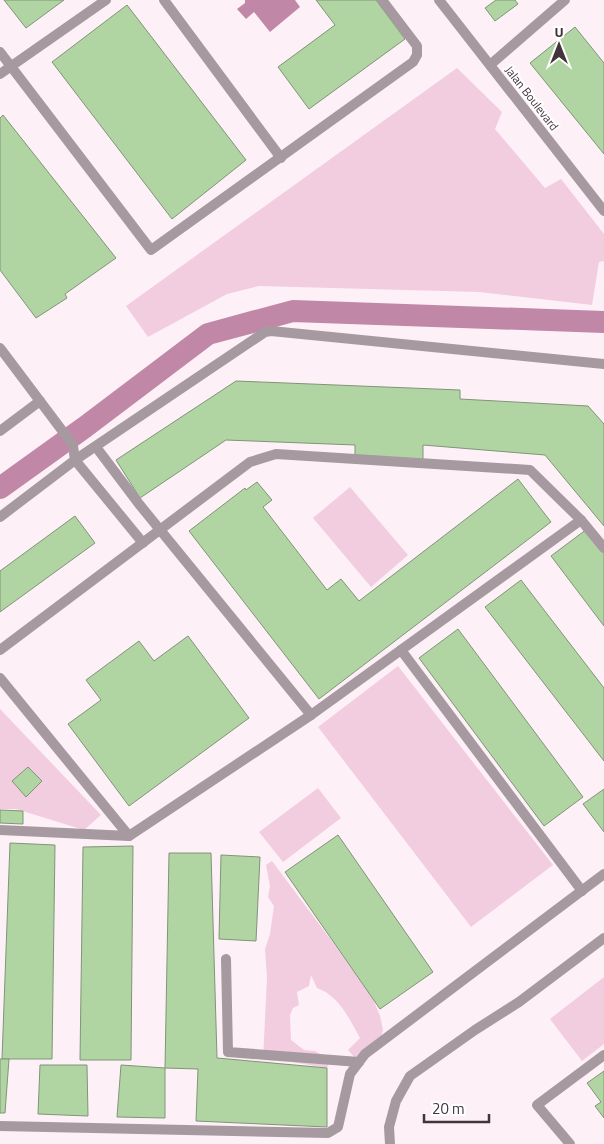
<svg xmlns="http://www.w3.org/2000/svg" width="604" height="1144" viewBox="0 0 604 1144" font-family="'Titillium Web',sans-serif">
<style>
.green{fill:#f2cde0}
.water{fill:#c087a6}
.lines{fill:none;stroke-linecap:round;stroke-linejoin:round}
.canal{stroke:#c087a6;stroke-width:22}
.building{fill:#b0d5a2;stroke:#809479}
.lane{stroke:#a799a0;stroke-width:10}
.street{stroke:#a799a0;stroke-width:10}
.labels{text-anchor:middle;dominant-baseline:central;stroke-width:4;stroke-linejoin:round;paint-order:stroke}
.street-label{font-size:12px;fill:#42343b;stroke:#fff}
</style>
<rect width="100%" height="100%" fill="#fef0f7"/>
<!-- green -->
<g class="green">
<polygon points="457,68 502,112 495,129 545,188 561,179 604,234 604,261 599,262 592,305 479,292 259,286 227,294 148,337 126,306"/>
<polygon points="350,487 408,555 371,587 313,518"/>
<polygon points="398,666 553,865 471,927 318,727"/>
<polygon points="0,709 101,815 84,830 16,809 0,809"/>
<polygon points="318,788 341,818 283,862 259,832"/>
<path d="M272,861l62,83 39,55 7,17 3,14 -3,11 -25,17 -7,-8 12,-12c-11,-20 -21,-42 -43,-50l-6,-13 -2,11 -12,6 2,13 -6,3 -3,7 1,25 13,10 11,1 16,9 -4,8 -35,-6 -29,-2 4,-82 -2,-29 5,-15 4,-28 -6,-9 2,-11 -4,-21z"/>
<polygon points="604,977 604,1044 582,1061 550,1019"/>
</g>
<!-- water -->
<polygon class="water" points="245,0 295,0 300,7 270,32 254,12 246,19 237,9 245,3"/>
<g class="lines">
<!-- canal -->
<polyline class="canal" points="0,488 85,427 208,334 293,311 604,322"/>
</g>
<!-- building -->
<g class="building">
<polygon points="4,0 64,0 26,28"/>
<polygon points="316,0 376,0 405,39 309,109 278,67 335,25"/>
<polygon points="496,0 515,0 518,4 495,21 485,8"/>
<polygon points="127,5 246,160 172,219 52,62"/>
<polygon points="575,27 604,63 604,154 530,63"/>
<polygon points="3,115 116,258 65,294 67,298 36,318 0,270 0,118"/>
<polygon points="236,381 460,390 460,399 588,406 604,424 604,526 545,455 423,445 423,461 355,459 355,445 226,440 140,498 116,460"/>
<polygon points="518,479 551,522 319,699 189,531 245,488 246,490 257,482 272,500 263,507 327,590 341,579 359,601"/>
<polygon points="75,516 95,543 0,612 0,571"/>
<polygon points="587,529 604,552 604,626 551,556"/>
<polygon points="521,580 604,688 604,761 485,607"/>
<polygon points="458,629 583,797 544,826 419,658"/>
<polygon points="188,636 249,718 129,806 68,724 101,700 86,680 139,641 154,661"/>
<polygon points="28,767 42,781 26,797 12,781"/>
<polygon points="604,789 604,832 583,804"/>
<polygon points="0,810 23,811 23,824 0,823"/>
<polygon points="338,835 433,972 380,1009 285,872"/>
<polygon points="10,843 55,845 52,1059 2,1059"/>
<polygon points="133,846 131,1060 80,1060 83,847"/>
<polygon points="169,853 211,853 217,1058 327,1068 327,1127 196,1121 198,1069 165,1068"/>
<polygon points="221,855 260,857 256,941 219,939"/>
<polygon points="0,1059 9,1059 5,1113 0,1113"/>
<polygon points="40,1065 87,1065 88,1116 38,1114"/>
<polygon points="121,1065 165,1068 165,1118 117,1117"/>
<polygon points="604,1071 604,1118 595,1106 601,1102 587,1083"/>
</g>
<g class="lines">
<!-- lane -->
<g class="lane">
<polyline points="164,0 281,158"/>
<polyline points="0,52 151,250 413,62 417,55 417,46 382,0"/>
<polyline points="0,74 106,0"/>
<polyline points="0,431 40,401"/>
<polyline points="161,529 250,462 276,454 530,470 581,520"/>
<polyline points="226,959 228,1052 359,1062"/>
</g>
<!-- street -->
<g class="street">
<polyline points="439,0 604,211"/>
<polyline points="490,65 565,0"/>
<polyline points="0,348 70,441 73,446 75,460 143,543"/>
<polyline points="96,447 139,504 311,715"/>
<polyline points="0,517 75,460 265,332 271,331 604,364"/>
<polyline points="0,650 161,529"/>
<polyline points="401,650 582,891"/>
<polyline points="0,678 129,836"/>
<polyline points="0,830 129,836 311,715 581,520 604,548"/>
<polyline points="0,1126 328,1133 338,1127 350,1074 365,1054 604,874"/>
<polyline points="390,1144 389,1127 396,1101 410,1076 475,1030 519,1002 604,938"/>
<polyline points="570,1144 537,1105 604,1055"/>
</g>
</g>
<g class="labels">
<!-- street labels -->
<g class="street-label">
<text transform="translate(532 98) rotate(52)">Jalan Boulevard</text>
</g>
</g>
<!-- north arrow -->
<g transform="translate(559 45)" stroke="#ffffff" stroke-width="4" paint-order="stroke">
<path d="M0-4L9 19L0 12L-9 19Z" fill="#42343b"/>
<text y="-8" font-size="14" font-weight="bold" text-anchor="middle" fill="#42343b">U</text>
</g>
<!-- scale -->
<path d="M424 1114v8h65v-8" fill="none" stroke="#42343b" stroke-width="2.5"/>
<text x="432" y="1114" font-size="15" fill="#42343b" stroke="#ffffff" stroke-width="4" paint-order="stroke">20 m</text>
</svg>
